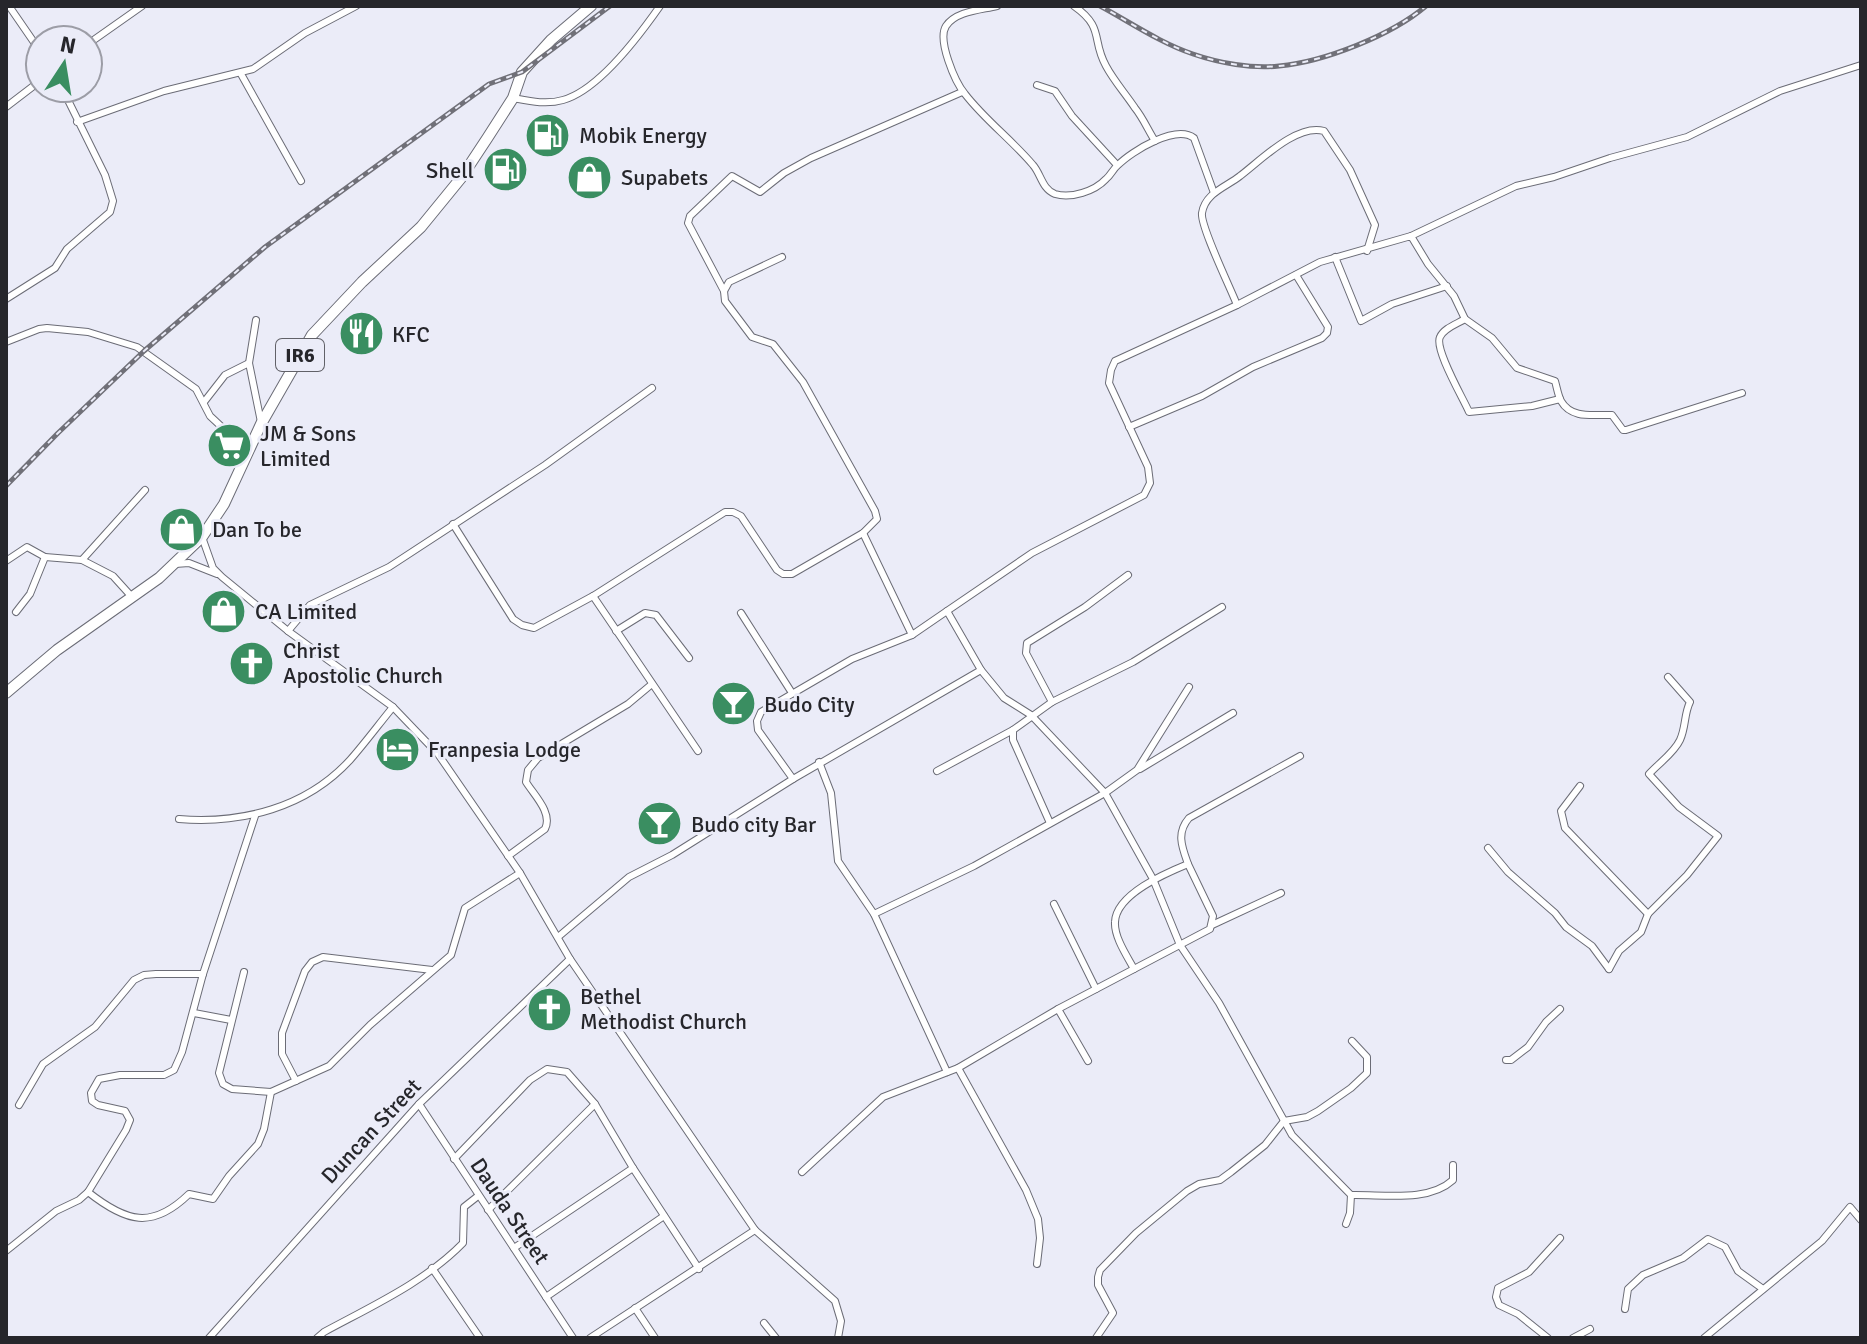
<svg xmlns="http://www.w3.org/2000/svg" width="1867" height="1344" viewBox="0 0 1867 1344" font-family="Signika,sans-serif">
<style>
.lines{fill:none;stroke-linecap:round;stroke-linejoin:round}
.street-casing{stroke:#6b6c76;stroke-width:8}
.primary-casing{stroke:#6b6c76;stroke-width:12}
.street{stroke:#fff;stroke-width:6}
.primary{stroke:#fff;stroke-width:10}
.rail-casing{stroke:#707078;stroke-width:5}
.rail{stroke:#ebecf8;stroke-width:2;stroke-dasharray:6;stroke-linecap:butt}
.labels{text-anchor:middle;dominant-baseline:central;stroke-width:6;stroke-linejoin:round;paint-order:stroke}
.shield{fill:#ebecf8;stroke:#616168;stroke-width:2}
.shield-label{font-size:20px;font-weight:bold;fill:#26262b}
.poi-label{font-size:22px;fill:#26262b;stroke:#ebecf8;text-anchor:start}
.street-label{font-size:22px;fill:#26262b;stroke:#ebecf8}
</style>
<rect width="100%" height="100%" fill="#ebecf8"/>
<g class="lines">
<defs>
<g id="street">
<polyline points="9,6 40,51"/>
<path d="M997,6c-16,4 -41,5 -51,20 -9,14 9,56 19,68 20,26 47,46 68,71 8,9 9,24 22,29 16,5 40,-3 51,-15 5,-4 7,-10 12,-14 14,-14 58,-41 76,-27l20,55"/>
<path d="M1074,6c31,22 17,33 32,60 8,15 19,27 29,42 8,10 13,22 20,33"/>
<polyline points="88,44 142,6"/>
<polyline points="241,74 301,181"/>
<polyline points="1037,85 1055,91 1072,116 1117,165"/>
<path d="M513,98c16,3 33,7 50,2 36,-10 76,-64 97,-94"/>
<polyline points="6,107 40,81"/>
<polyline points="77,122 164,91 253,69 305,33 356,6"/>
<polyline points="1411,236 1516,186 1554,177 1610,158 1687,137 1780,91 1861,65"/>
<polyline points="1335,257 1361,321 1392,304 1447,286"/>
<polyline points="724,291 688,223 690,216 732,176 760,192 784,173 811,158 962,92"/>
<polyline points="6,299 55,268 67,249 110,212 113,201 105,175 62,88"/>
<path d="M1237,305c-6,-16 -37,-79 -35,-92 3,-20 24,-26 38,-37 20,-15 57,-53 84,-45l26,39 25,55 -8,26"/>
<path d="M1465,319c-8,5 -21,9 -25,18 -6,12 23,61 29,75l63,-6 28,-7"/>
<polyline points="6,342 39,329 47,328 88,332 137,347 196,389 210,416 225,430 251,448"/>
<polyline points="249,363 261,422"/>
<polyline points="204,402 225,375 249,363 256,320"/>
<polyline points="1129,427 1202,396 1253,367 1322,338 1327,333 1328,327 1296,275"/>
<polyline points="453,524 513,619 522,625 534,628 593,596 725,512 733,512 741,516 777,570 783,574 792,574 863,533 877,519 875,511 803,382 773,344 752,337 725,301 724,291 729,282 782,257"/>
<polyline points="202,537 213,568 222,577 288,631 393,707 438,754 520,873 570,959 755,1230 835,1301 841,1321 838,1338"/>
<polyline points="6,561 27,547 45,557"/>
<polyline points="175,564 189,563 217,574"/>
<polyline points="593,596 698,751"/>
<polyline points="132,597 113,576 82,560 145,490"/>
<path d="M947,611l85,-58 112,-58 6,-12 -2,-16 -39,-84 2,-13 4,-9 122,-56 83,-43 91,-26 17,28 26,32 11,23 27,19 25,30 38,13c2,7 3,14 6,20 11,19 34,13 51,14l11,15h3l116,-37"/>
<polyline points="16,612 30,594 45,557 82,560"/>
<polyline points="741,613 792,693"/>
<polyline points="288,631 310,605 389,567 545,465 652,388"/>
<polyline points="616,631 645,613 656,615 689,658"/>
<polyline points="981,670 1004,698 1031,715 1105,793 1153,879 1180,945 1219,1003 1292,1135 1351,1195 1350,1213 1346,1224"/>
<polyline points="1052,702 1026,653 1027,643 1085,607 1128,575"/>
<polyline points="819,762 831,793 838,861 874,914 947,1072"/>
<polyline points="1140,769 1233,713"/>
<polyline points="937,771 1013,730"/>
<polyline points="793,779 981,670 947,611 912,635 863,533"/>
<polyline points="1580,786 1561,811 1565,828 1648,914"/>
<path d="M179,819c63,5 127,-11 171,-59 15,-17 29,-36 43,-53"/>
<polyline points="1050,823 1013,740 1013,730 1052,702 1133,662 1222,607"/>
<polyline points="1488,848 1508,872 1555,913 1566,927 1592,946 1609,969"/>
<path d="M508,856l37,-27c8,-16 -11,-34 -19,-47l2,-12 10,-12 90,-54 24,-20"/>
<polyline points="1054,904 1096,989"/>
<polyline points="874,914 974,866 1105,793 1137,770 1189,687"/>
<polyline points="1212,925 1281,893"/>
<polyline points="558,937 629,877 672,855 793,779 758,730 757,721 761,712 852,659 912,635"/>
<path d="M1134,969c-7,-13 -20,-32 -19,-47 1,-28 51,-49 73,-58 -6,-17 -12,-31 1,-46l111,-62"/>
<path d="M1609,969l10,-18 22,-19 7,-18 39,-39 31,-39 -39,-29 -30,-33c10,-11 25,-21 31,-34 6,-13 4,-26 10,-38l-22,-25"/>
<polyline points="244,972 219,1073 223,1084 232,1089 271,1092 329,1066 370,1025 451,955 465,908 520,873"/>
<polyline points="194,1013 231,1020"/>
<polyline points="1506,1060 1511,1060 1528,1047 1546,1022 1560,1009"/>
<polyline points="1088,1061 1058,1009 1210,929 1213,916 1188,864"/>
<polyline points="958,1068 1026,1190 1038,1219 1040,1238 1037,1264"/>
<polyline points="296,1081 282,1054 282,1033 305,971 312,962 323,957 432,970"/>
<polyline points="419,1104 573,1338"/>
<polyline points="19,1105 43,1064 95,1027 134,980 144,975 156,974 203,974"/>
<polyline points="454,1159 530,1080 547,1069 567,1072 595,1104 633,1168 699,1269"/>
<polyline points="802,1172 883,1097 958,1068 1058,1009"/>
<path d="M88,1192c38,30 64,38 101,2l24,5 16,-23 29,-32 6,-15 7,-37"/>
<path d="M1351,1195c31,-1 77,8 102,-15v-15"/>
<polyline points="488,1210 595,1104"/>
<polyline points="514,1248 633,1168"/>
<polyline points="6,1251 56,1211 79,1200 88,1192 126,1130 130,1120 125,1111 98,1105 92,1101 91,1093 99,1079 120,1075 164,1075 174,1070 182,1052 203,974 255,816"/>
<polyline points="432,1268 480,1338"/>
<polyline points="546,1297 664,1216"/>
<polyline points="635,1308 655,1338"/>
<polyline points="1625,1309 1628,1289 1643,1275 1683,1258 1708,1239 1725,1247 1738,1271 1763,1289"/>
<polyline points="764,1323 776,1338"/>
<polyline points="209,1338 419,1104 570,959"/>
<path d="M317,1338l7,-6c48,-26 101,-50 139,-89l1,-36 14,-11"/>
<polyline points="590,1338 755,1230"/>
<polyline points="1096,1338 1113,1313 1098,1285 1098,1277 1100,1270 1136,1233 1187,1191 1199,1184 1220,1180 1231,1172 1265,1145 1284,1121 1307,1117 1318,1111 1351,1088 1367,1073 1367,1057 1352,1041"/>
<polyline points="1548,1338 1518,1314 1499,1305 1496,1297 1498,1288 1529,1272 1560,1238"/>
<polyline points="1573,1338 1590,1329"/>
<polyline points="1704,1338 1822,1241 1850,1207 1861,1220"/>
</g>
<polyline id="primary" points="6,693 57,650 159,578 202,537 224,504 261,424 312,335 362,282 421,227 461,178 488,137 513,98 522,72 551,40 591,6"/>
</defs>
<!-- street casing -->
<use href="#street" class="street-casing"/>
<!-- primary casing -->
<use href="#primary" class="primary-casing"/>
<!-- street -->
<use href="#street" class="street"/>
<!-- primary -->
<use href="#primary" class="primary"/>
<defs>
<g id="rail">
<path d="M1100,6c30,16 60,37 93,48 26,9 59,15 86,12 45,-4 113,-31 147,-60"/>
<polyline points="6,486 58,433 144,351 265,247 489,84 522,72 610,6"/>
</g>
</defs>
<!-- rail casing -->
<use href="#rail" class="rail-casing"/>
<!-- rail -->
<use href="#rail" class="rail"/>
</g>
<!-- icons -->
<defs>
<symbol id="fuel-disc" viewBox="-11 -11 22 22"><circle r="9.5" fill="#3a8e61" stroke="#ebecf8"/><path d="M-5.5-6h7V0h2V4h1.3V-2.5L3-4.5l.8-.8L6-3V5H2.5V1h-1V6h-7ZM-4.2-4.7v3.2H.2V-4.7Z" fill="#fff"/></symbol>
<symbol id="shop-disc" viewBox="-11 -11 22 22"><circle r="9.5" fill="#3a8e61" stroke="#ebecf8"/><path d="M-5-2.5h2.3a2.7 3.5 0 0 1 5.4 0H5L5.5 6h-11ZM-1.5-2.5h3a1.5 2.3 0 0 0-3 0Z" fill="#fff"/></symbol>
<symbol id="restaurant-disc" viewBox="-11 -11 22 22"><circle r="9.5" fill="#3a8e61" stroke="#ebecf8"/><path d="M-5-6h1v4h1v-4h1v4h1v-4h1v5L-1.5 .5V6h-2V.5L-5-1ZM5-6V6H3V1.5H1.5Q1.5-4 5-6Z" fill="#fff"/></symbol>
<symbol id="supermarket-disc" viewBox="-11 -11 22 22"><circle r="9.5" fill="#3a8e61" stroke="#ebecf8"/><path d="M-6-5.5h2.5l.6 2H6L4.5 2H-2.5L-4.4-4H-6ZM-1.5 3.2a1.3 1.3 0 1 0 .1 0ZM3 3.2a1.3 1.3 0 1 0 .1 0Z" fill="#fff"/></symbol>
<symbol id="church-disc" viewBox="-11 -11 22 22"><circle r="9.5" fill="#3a8e61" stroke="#ebecf8"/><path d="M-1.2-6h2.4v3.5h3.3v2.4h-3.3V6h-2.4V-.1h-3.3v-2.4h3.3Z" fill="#fff"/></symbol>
<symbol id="bar-disc" viewBox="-11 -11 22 22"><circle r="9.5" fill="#3a8e61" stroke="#ebecf8"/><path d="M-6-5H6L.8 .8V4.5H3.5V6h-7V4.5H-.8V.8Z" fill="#fff"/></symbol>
<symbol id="hotel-disc" viewBox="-11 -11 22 22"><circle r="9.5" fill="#3a8e61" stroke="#ebecf8"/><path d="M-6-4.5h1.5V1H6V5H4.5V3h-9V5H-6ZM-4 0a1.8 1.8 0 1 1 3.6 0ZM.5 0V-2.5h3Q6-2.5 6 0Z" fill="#fff"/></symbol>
</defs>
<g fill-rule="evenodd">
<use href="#fuel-disc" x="522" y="110" width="51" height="51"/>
<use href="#fuel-disc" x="480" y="144" width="51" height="51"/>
<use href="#shop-disc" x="564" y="152" width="51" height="51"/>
<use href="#restaurant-disc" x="336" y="308" width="51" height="51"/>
<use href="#supermarket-disc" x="204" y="420" width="51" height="51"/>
<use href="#shop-disc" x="156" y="504" width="51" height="51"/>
<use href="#shop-disc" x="198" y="586" width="51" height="51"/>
<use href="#church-disc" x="226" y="638" width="51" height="51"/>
<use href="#bar-disc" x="708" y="678" width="51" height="51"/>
<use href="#hotel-disc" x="372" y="724" width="51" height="51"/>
<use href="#bar-disc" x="634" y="798" width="51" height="51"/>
<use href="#church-disc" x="524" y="984" width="51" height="51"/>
</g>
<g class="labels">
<!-- shield labels -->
<rect class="shield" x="276" y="339" width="48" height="32" rx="6"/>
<g class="shield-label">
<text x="300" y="355">IR6</text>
</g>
<!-- poi labels -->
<g class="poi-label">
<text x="579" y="135">Mobik Energy</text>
<text x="474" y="170" text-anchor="end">Shell</text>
<text x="621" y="177">Supabets</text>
<text x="392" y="334">KFC</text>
<text x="260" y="433">JM &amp; Sons<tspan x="260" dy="25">Limited</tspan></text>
<text x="212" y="529">Dan To be</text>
<text x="255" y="611">CA Limited</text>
<text x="283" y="650">Christ<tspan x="283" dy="25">Apostolic Church</tspan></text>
<text x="764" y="704">Budo City</text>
<text x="428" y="749">Franpesia Lodge</text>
<text x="691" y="824">Budo city Bar</text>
<text x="580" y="996">Bethel<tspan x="580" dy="25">Methodist Church</tspan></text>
</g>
<!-- street labels -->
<g class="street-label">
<text transform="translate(371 1131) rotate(-47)">Duncan Street</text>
<text transform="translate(510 1211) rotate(56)">Dauda Street</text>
</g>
</g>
<!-- border -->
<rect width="1867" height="1344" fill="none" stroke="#26262b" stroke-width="16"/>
<!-- north arrow -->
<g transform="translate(64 64) rotate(12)"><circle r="38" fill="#ebecf8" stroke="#9c9da6" stroke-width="2"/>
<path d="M0-6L14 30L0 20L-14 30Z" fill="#3a8e61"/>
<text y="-12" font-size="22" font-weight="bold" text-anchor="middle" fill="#26262b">N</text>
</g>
</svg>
